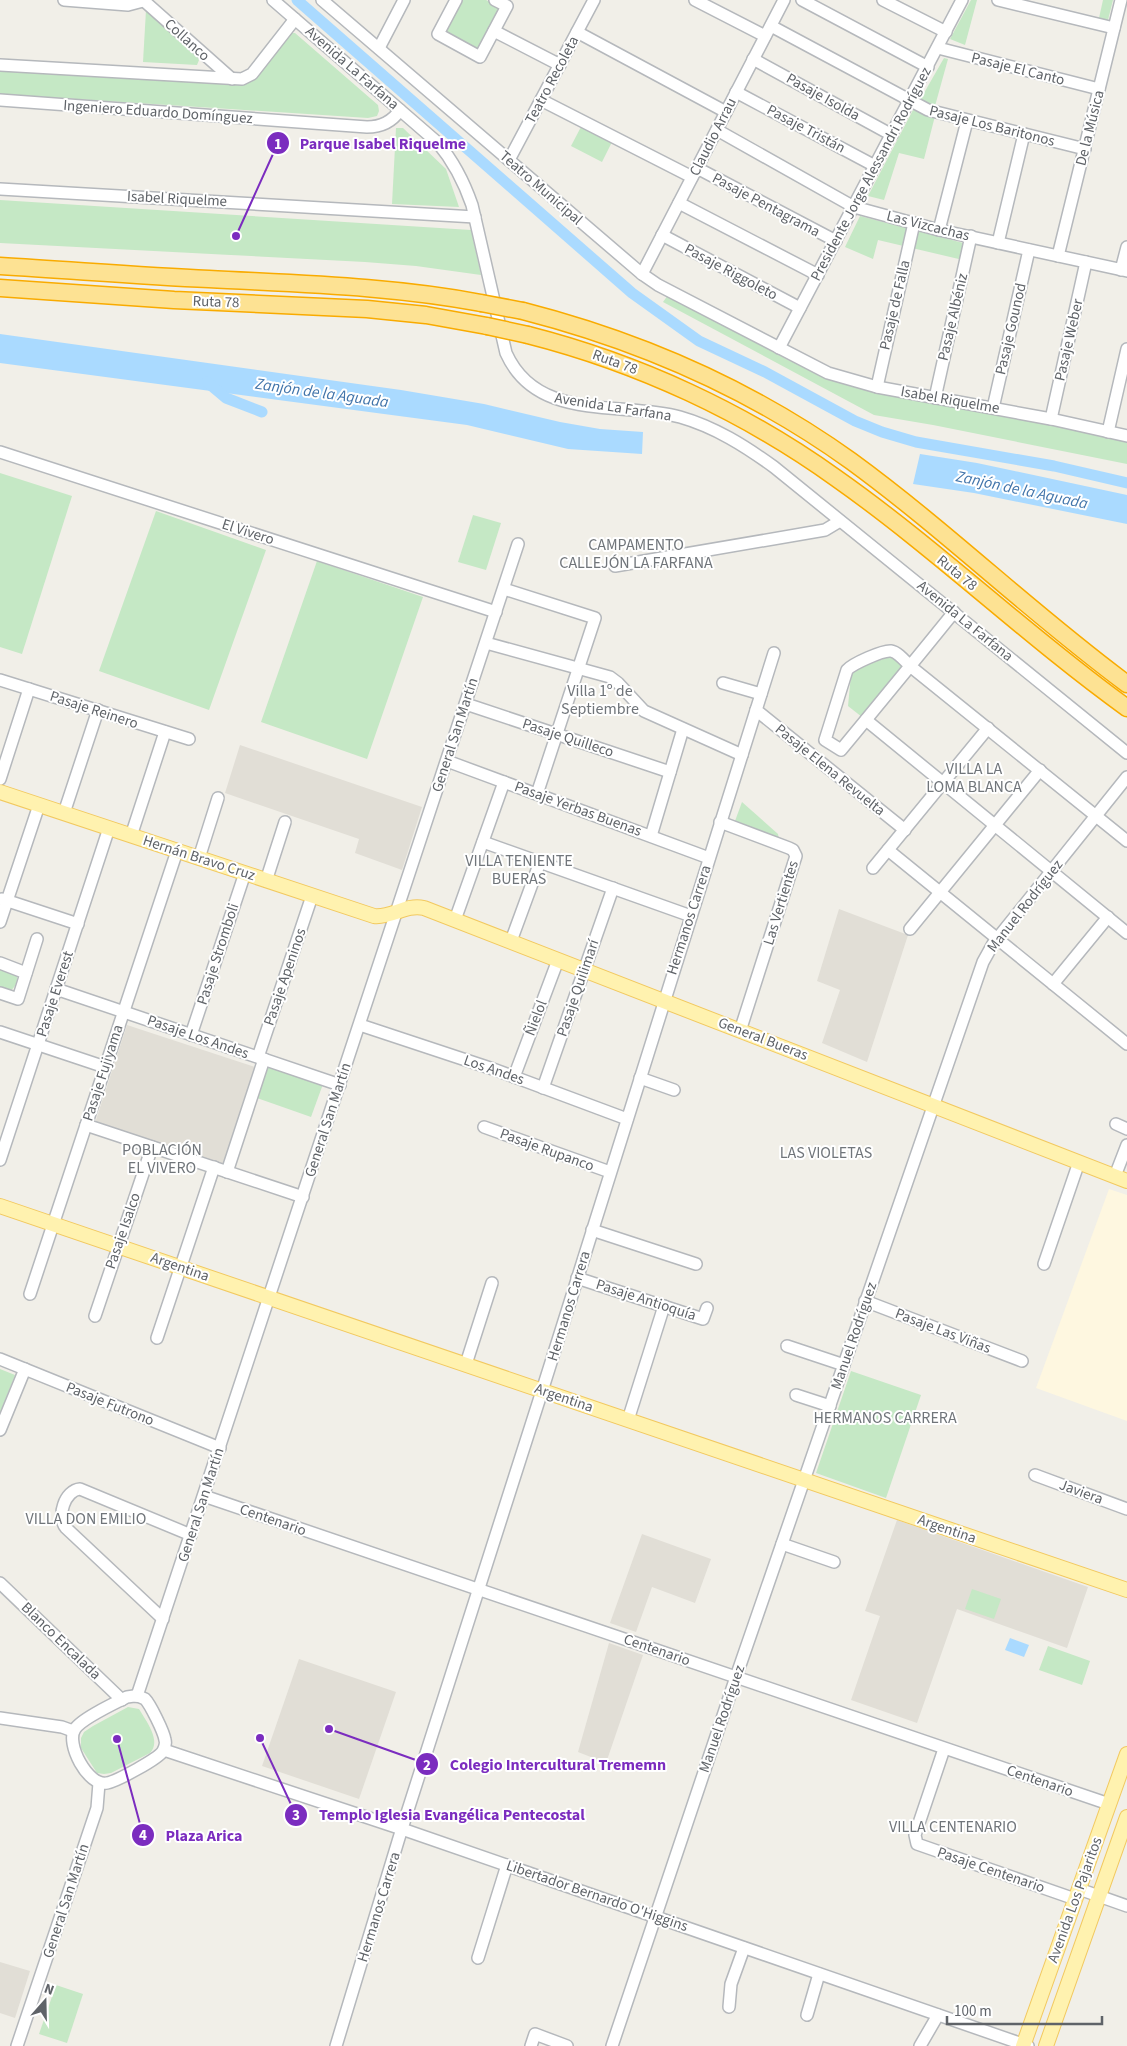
<svg xmlns="http://www.w3.org/2000/svg" width="1127" height="2046" viewBox="0 0 1127 2046" font-family="'Source Sans 3',sans-serif">
<style>
.commercial{fill:#fef7e0}
.education{fill:#e1ded6}
.green{fill:#c5e8c5}
.water{fill:#aadaff}
.lines{fill:none;stroke-linecap:round;stroke-linejoin:round}
.canal{stroke:#aadaff;stroke-width:11}
.minor-casing{stroke:#b5b8bc;stroke-width:14}
.major-casing{stroke:#f2c960;stroke-width:16}
.highway-casing{stroke:#f9ab00;stroke-width:19}
.minor{stroke:#fff;stroke-width:11}
.major{stroke:#fff2af;stroke-width:14}
.highway{stroke:#fde293;stroke-width:16}
.highway-bridge-casing{stroke:#f9ab00;stroke-width:19;stroke-linecap:butt}
.highway-bridge{stroke:#fde293;stroke-width:16}
.labels{text-anchor:middle;dominant-baseline:central;stroke-width:4;stroke-linejoin:round;paint-order:stroke}
.street-label{font-size:15px;fill:#5f6368;stroke:#fff}
.water-label{font-size:16px;font-style:italic;fill:#4174aa;stroke:#fff}
.neighbourhood-label{font-size:16px;fill:#70757a;stroke:#fff}
.leader{fill:none;stroke:#7b2cbf;stroke-width:2}
.callout-dot{fill:#7b2cbf;stroke:#fff;stroke-width:2}
.mark-label{font-size:15px;text-anchor:middle;font-weight:bold;fill:#fff}
.callout-label{font-size:16px;text-anchor:middle;font-weight:bold;fill:#7b2cbf;stroke:#fff;stroke-width:4;stroke-linejoin:round;paint-order:stroke}
</style>
<rect width="100%" height="100%" fill="#f1efe8"/>
<!-- commercial -->
<polygon class="commercial" points="1109,1189 1127,1195 1127,1421 1036,1388"/>
<!-- education -->
<g class="education">
<polygon points="240,745 422,807 402,870 355,853 359,839 225,793"/>
<polygon points="839,909 908,935 867,1062 822,1043 840,990 817,981"/>
<polygon points="127,1025 255,1067 256,1076 228,1164 216,1166 94,1126"/>
<polygon points="897,1520 1088,1587 1067,1648 957,1609 917,1723 851,1700 880,1616 865,1611"/>
<polygon points="642,1534 711,1559 695,1603 652,1587 636,1632 610,1623"/>
<polygon points="609,1643 643,1655 606,1763 578,1752"/>
<polygon points="299,1659 396,1692 359,1799 262,1766"/>
<polygon points="0,1962 30,1971 15,2018 0,2013"/>
</g>
<!-- green -->
<g class="green">
<polygon points="459,0 486,0 500,7 477,50 442,32"/>
<polygon points="971,0 977,0 965,45 950,39"/>
<polygon points="1103,0 1113,0 1108,20 1099,18"/>
<polygon points="146,10 197,55 199,60 197,65 143,62"/>
<polygon points="288,33 295,33 378,105 379,111 377,116 368,118 0,94 0,68 237,84"/>
<polygon points="944,58 948,59 935,106 920,100"/>
<polygon points="913,110 935,116 924,159 899,153 884,200 868,196"/>
<polygon points="582,125 613,140 602,162 571,146"/>
<polygon points="396,128 403,128 446,169 459,207 392,204"/>
<polygon points="0,200 471,230 481,275 416,266 365,262 0,243"/>
<polygon points="860,216 967,244 963,260 878,240 873,259 845,247"/>
<polygon points="668,295 788,360 818,373 1127,442 1127,464 933,425 874,415 663,302"/>
<polygon points="0,473 72,496 22,654 0,647"/>
<polygon points="156,511 266,550 209,710 99,671"/>
<polygon points="473,515 501,523 486,570 458,562"/>
<polygon points="317,561 423,597 367,759 261,722"/>
<polygon points="891,656 904,666 862,717 848,706 851,674 853,670"/>
<polygon points="742,802 778,834 779,839 735,821"/>
<path d="M0,969l17,6c1,6 -2,13 -7,16l-10,-3z"/>
<polygon points="269,1065 323,1084 311,1117 257,1098"/>
<polygon points="0,1369 15,1375 0,1413"/>
<polygon points="851,1371 921,1395 886,1498 816,1473"/>
<polygon points="972,1589 1001,1599 994,1619 965,1609"/>
<polygon points="1048,1646 1090,1661 1082,1685 1039,1670"/>
<path d="M128,1707l11,2c7,12 23,32 11,44l-39,20 -7,1 -7,-1 -16,-25v-10l3,-6 9,-6z"/>
<polygon points="56,1985 83,1994 67,2043 39,2034"/>
</g>
<!-- water -->
<g class="water">
<polygon points="0,334 401,390 484,404 560,422 600,429 643,432 642,454 568,449 467,425 0,363"/>
<polygon points="920,454 977,463 1127,495 1127,524 974,493 913,484"/>
<polygon points="1010,1638 1029,1645 1024,1657 1005,1650"/>
</g>
<g class="lines">
<!-- canal -->
<g class="canal">
<polyline points="297,0 632,293 699,341 765,372 855,421 882,432 916,442 1054,466 1127,483"/>
<polyline points="207,382 226,398 262,412"/>
</g>
<defs>
<g id="minor">
<polyline points="64,0 128,5 143,1"/>
<polyline points="143,0 232,79"/>
<path d="M273,0l165,143c16,19 26,39 34,62l34,148c31,69 113,48 174,64 35,10 65,29 94,50l353,286"/>
<polyline points="322,0 642,274 658,285 828,373 877,387 1051,419 1127,436"/>
<polyline points="456,0 438,34 480,57 507,6 495,0"/>
<polyline points="695,0 765,36"/>
<polyline points="802,0 928,67"/>
<polyline points="883,0 946,32"/>
<polyline points="998,0 1114,28"/>
<polyline points="771,26 928,110 1085,149"/>
<polyline points="494,31 560,65"/>
<polyline points="577,32 726,112"/>
<polyline points="379,48 404,0"/>
<polyline points="938,48 1099,89"/>
<polyline points="753,59 892,135"/>
<polyline points="0,65 242,79 252,74 295,19"/>
<polyline points="736,92 875,166"/>
<path d="M0,100l367,27c14,0 25,-5 33,-17"/>
<polyline points="541,100 692,177"/>
<polyline points="717,130 854,207 939,230 1127,271"/>
<polyline points="509,160 594,0"/>
<polyline points="697,168 836,241"/>
<polyline points="0,189 475,217"/>
<polyline points="679,203 818,275"/>
<polyline points="939,230 967,121"/>
<polyline points="662,235 800,308"/>
<polyline points="998,243 1024,134"/>
<polyline points="1058,256 1121,0"/>
<polyline points="1121,270 1127,247"/>
<polyline points="642,274 784,0"/>
<polyline points="779,348 962,0"/>
<polyline points="877,387 914,223"/>
<polyline points="935,398 971,236"/>
<polyline points="993,408 1029,250"/>
<polyline points="1051,419 1086,262"/>
<polyline points="1108,432 1127,349"/>
<polyline points="0,452 496,612"/>
<polyline points="615,566 825,530 840,521"/>
<polyline points="504,589 595,618 537,794"/>
<path d="M954,612c-37,46 -75,92 -113,138l-16,-10 22,-70c5,-6 36,-20 44,-19 7,1 14,10 19,15l217,175"/>
<polyline points="486,643 610,677 618,683 644,711 742,755"/>
<polyline points="0,680 189,739"/>
<polyline points="723,683 761,694"/>
<polyline points="466,704 670,772"/>
<polyline points="756,710 905,830"/>
<polyline points="866,720 1127,933"/>
<polyline points="447,761 709,858"/>
<polyline points="0,779 29,689"/>
<polyline points="64,813 98,710"/>
<polyline points="720,822 789,848 793,850 796,856 740,1031"/>
<polyline points="131,836 165,732"/>
<polyline points="651,836 683,729"/>
<polyline points="483,842 691,916"/>
<polyline points="888,850 1127,1044"/>
<polyline points="199,858 218,798"/>
<polyline points="873,868 988,728"/>
<polyline points="266,881 285,822"/>
<polyline points="2,899 78,924"/>
<polyline points="455,920 504,782"/>
<polyline points="0,922 39,805"/>
<polyline points="910,929 1040,770"/>
<polyline points="511,941 540,862"/>
<polyline points="0,963 26,973"/>
<polyline points="1053,984 1108,917"/>
<polyline points="56,989 340,1085"/>
<polyline points="0,993 18,999 37,939"/>
<polyline points="360,1025 493,1069 627,1119"/>
<polyline points="0,1032 105,1067"/>
<polyline points="191,1035 245,873"/>
<polyline points="258,1057 312,896"/>
<polyline points="514,1077 558,960"/>
<polyline points="640,1078 674,1090"/>
<polyline points="543,1088 613,888"/>
<polyline points="1116,1124 1127,1129"/>
<polyline points="86,1125 303,1197"/>
<polyline points="484,1127 610,1172"/>
<polyline points="0,1160 109,828"/>
<polyline points="227,1172 264,1059"/>
<polyline points="1115,1176 1127,1145"/>
<polyline points="592,1230 696,1264"/>
<polyline points="1044,1264 1079,1162"/>
<polyline points="577,1278 703,1319 707,1308"/>
<polyline points="30,1294 177,851"/>
<polyline points="865,1301 1022,1361"/>
<polyline points="95,1316 152,1147"/>
<polyline points="157,1338 214,1167"/>
<polyline points="787,1346 844,1365"/>
<polyline points="0,1359 220,1448"/>
<polyline points="466,1364 492,1283"/>
<polyline points="796,1395 830,1406"/>
<polyline points="628,1420 664,1306"/>
<polyline points="0,1430 25,1369"/>
<polyline points="1035,1475 1127,1509"/>
<polyline points="204,1496 1109,1804"/>
<polyline points="782,1544 834,1562"/>
<polyline points="0,1583 122,1700"/>
<path d="M163,1619l-97,-91c-10,-11 -1,-38 14,-39l111,46"/>
<path d="M134,1696c4,0 7,1 11,3 5,5 19,33 20,41 1,3 0,7 -2,11 -5,8 -46,30 -56,32 -19,4 -42,-40 -32,-54 6,-10 40,-26 52,-32z"/>
<polyline points="137,1696 518,544"/>
<polyline points="0,1718 62,1727 73,1731"/>
<polyline points="944,1749 915,1835 917,1844 1075,1899"/>
<polyline points="164,1750 402,1829 1028,2046"/>
<polyline points="1079,1889 1127,1906"/>
<polyline points="478,1958 507,1865"/>
<polyline points="729,2007 731,1984 744,1948"/>
<polyline points="807,2015 819,1974"/>
<polyline points="17,2046 97,1808 99,1783"/>
<polyline points="336,2046 399,1838 542,1391 774,653"/>
<polyline points="531,2046 535,2034 567,2046"/>
<polyline points="612,2046 736,1677 983,962 993,944 1127,777"/>
<polyline points="920,2046 938,2015"/>
</g>
<g id="major">
<path d="M0,792l374,124c18,2 31,-12 50,-8l703,273"/>
<polyline points="0,1206 1127,1590"/>
<polyline points="1023,2046 1127,1754"/>
<polyline points="1046,2046 1127,1817"/>
</g>
<g id="highway">
<path d="M0,266c70,4 139,10 209,13 91,5 182,7 272,24"/>
<polyline points="0,288 174,300 367,309 426,315 487,326"/>
<path d="M523,311c117,30 229,79 328,150 96,70 181,153 276,223"/>
<path d="M528,335c110,28 216,77 308,143 101,71 191,158 291,230"/>
</g>
</defs>
<!-- minor casing -->
<use href="#minor" class="minor-casing"/>
<!-- major casing -->
<use href="#major" class="major-casing"/>
<!-- highway casing -->
<use href="#highway" class="highway-casing"/>
<!-- minor -->
<use href="#minor" class="minor"/>
<!-- major -->
<use href="#major" class="major"/>
<!-- highway -->
<use href="#highway" class="highway"/>
<defs>
<g id="highway-bridge">
<polyline points="481,303 523,311"/>
<polyline points="487,326 528,335"/>
</g>
</defs>
<!-- highway-bridge casing -->
<use href="#highway-bridge" class="highway-bridge-casing"/>
<!-- highway-bridge -->
<use href="#highway-bridge" class="highway-bridge"/>
</g>
<g class="labels">
<!-- street labels -->
<g class="street-label">
<text transform="translate(187 40) rotate(42)">Collanco</text>
<text transform="translate(352 68) rotate(41)">Avenida La Farfana</text>
<text transform="translate(1018 69) rotate(14)">Pasaje El Canto</text>
<text transform="translate(552 80) rotate(-62)">Teatro Recoleta</text>
<text transform="translate(823 97) rotate(29)">Pasaje Isolda</text>
<text transform="translate(158 112) rotate(4)">Ingeniero Eduardo Domínguez</text>
<text transform="translate(992 126) rotate(14)">Pasaje Los Baritonos</text>
<text transform="translate(1090 128) rotate(-76)">De la Música</text>
<text transform="translate(806 129) rotate(28)">Pasaje Tristán</text>
<text transform="translate(713 137) rotate(-63)">Claudio Arrau</text>
<text transform="translate(871 174) rotate(-62)">Presidente Jorge Alessandri Rodríguez</text>
<text transform="translate(541 188) rotate(41)">Teatro Municipal</text>
<text transform="translate(177 199) rotate(3)">Isabel Riquelme</text>
<text transform="translate(766 205) rotate(28)">Pasaje Pentagrama</text>
<text transform="translate(928 226) rotate(14)">Las Vizcachas</text>
<text transform="translate(731 272) rotate(28)">Pasaje Riggoleto</text>
<text transform="translate(216 302) rotate(2)">Ruta 78</text>
<text transform="translate(895 305) rotate(-77)">Pasaje de Falla</text>
<text transform="translate(953 317) rotate(-77)">Pasaje Albéniz</text>
<text transform="translate(1011 329) rotate(-77)">Pasaje Gounod</text>
<text transform="translate(1069 340) rotate(-77)">Pasaje Weber</text>
<text transform="translate(615 362) rotate(20)">Ruta 78</text>
<text transform="translate(950 400) rotate(10)">Isabel Riquelme</text>
<text transform="translate(613 407) rotate(9)">Avenida La Farfana</text>
<text transform="translate(248 532) rotate(18)">El Vivero</text>
<text transform="translate(957 573) rotate(39)">Ruta 78</text>
<text transform="translate(965 621) rotate(39)">Avenida La Farfana</text>
<text transform="translate(94 710) rotate(18)">Pasaje Reinero</text>
<text transform="translate(455 735) rotate(-72)">General San Martín</text>
<text transform="translate(568 738) rotate(18)">Pasaje Quilleco</text>
<text transform="translate(830 770) rotate(39)">Pasaje Elena Revuelta</text>
<text transform="translate(578 809) rotate(20)">Pasaje Yerbas Buenas</text>
<text transform="translate(199 858) rotate(18)">Hernán Bravo Cruz</text>
<text transform="translate(781 903) rotate(-73)">Las Vertientes</text>
<text transform="translate(1025 906) rotate(-52)">Manuel Rodríguez</text>
<text transform="translate(689 920) rotate(-72)">Hermanos Carrera</text>
<text transform="translate(218 954) rotate(-72)">Pasaje Stromboli</text>
<text transform="translate(285 977) rotate(-71)">Pasaje Apeninos</text>
<text transform="translate(578 988) rotate(-71)">Pasaje Quilimarí</text>
<text transform="translate(55 994) rotate(-72)">Pasaje Everest</text>
<text transform="translate(536 1018) rotate(-69)">Ñielol</text>
<text transform="translate(198 1037) rotate(19)">Pasaje Los Andes</text>
<text transform="translate(763 1039) rotate(21)">General Bueras</text>
<text transform="translate(494 1070) rotate(19)">Los Andes</text>
<text transform="translate(103 1073) rotate(-72)">Pasaje Fujiyama</text>
<text transform="translate(328 1120) rotate(-72)">General San Martín</text>
<text transform="translate(547 1150) rotate(20)">Pasaje Rupanco</text>
<text transform="translate(123 1231) rotate(-71)">Pasaje Isalco</text>
<text transform="translate(180 1267) rotate(19)">Argentina</text>
<text transform="translate(646 1300) rotate(18)">Pasaje Antioquía</text>
<text transform="translate(569 1306) rotate(-73)">Hermanos Carrera</text>
<text transform="translate(943 1331) rotate(21)">Pasaje Las Viñas</text>
<text transform="translate(854 1336) rotate(-71)">Manuel Rodríguez</text>
<text transform="translate(564 1398) rotate(19)">Argentina</text>
<text transform="translate(110 1404) rotate(22)">Pasaje Futrono</text>
<text transform="translate(1081 1492) rotate(20)">Javiera</text>
<text transform="translate(201 1505) rotate(-72)">General San Martín</text>
<text transform="translate(273 1520) rotate(19)">Centenario</text>
<text transform="translate(947 1529) rotate(19)">Argentina</text>
<text transform="translate(61 1641) rotate(44)">Blanco Encalada</text>
<text transform="translate(657 1650) rotate(19)">Centenario</text>
<text transform="translate(722 1719) rotate(-71)">Manuel Rodríguez</text>
<text transform="translate(1040 1781) rotate(19)">Centenario</text>
<text transform="translate(991 1870) rotate(19)">Pasaje Centenario</text>
<text transform="translate(597 1896) rotate(19)">Libertador Bernardo O'Higgins</text>
<text transform="translate(1075 1900) rotate(-70)">Avenida Los Pajaritos</text>
<text transform="translate(66 1901) rotate(-72)">General San Martín</text>
<text transform="translate(379 1907) rotate(-73)">Hermanos Carrera</text>
</g>
<!-- water labels -->
<g class="water-label">
<text transform="translate(322 393) rotate(8)">Zanjón de la Aguada</text>
<text transform="translate(1022 490) rotate(12)">Zanjón de la Aguada</text>
</g>
<!-- neighbourhood labels -->
<g class="neighbourhood-label">
<text x="636" y="545">CAMPAMENTO<tspan x="636" dy="18">CALLEJÓN LA FARFANA</tspan></text>
<text x="600" y="691">Villa 1º de<tspan x="600" dy="18">Septiembre</tspan></text>
<text x="974" y="769">VILLA LA<tspan x="974" dy="18">LOMA BLANCA</tspan></text>
<text x="519" y="861">VILLA TENIENTE<tspan x="519" dy="18">BUERAS</tspan></text>
<text x="162" y="1150">POBLACIÓN<tspan x="162" dy="18">EL VIVERO</tspan></text>
<text x="826" y="1153">LAS VIOLETAS</text>
<text x="885" y="1418">HERMANOS CARRERA</text>
<text x="86" y="1519">VILLA DON EMILIO</text>
<text x="953" y="1827">VILLA CENTENARIO</text>
</g>
</g>
<!-- callouts -->
<path class="leader" d="M236 236L278 143M329 1729L427 1764M260 1738L296 1815M117 1739L143 1835"/>
<g class="callout-dot">
<circle cx="236" cy="236" r="5"/>
<circle cx="329" cy="1729" r="5"/>
<circle cx="260" cy="1738" r="5"/>
<circle cx="117" cy="1739" r="5"/>
<circle cx="278" cy="143" r="12"/>
<circle cx="427" cy="1764" r="12"/>
<circle cx="296" cy="1815" r="12"/>
<circle cx="143" cy="1835" r="12"/>
</g>
<g class="mark-label">
<text x="278" y="149">1</text>
<text x="427" y="1770">2</text>
<text x="296" y="1820">3</text>
<text x="143" y="1840">4</text>
</g>
<g class="callout-label">
<text x="383" y="149">Parque Isabel Riquelme</text>
<text x="558" y="1770">Colegio Intercultural Trememn</text>
<text x="452" y="1820">Templo Iglesia Evangélica Pentecostal</text>
<text x="204" y="1841">Plaza Arica</text>
</g>
<!-- north arrow -->
<g transform="translate(45 2001) rotate(20)" stroke="#ffffff" stroke-width="4" paint-order="stroke">
<path d="M0-4L9 19L0 12L-9 19Z" fill="#5f6368"/>
<text y="-8" font-size="14" font-weight="bold" text-anchor="middle" fill="#5f6368">N</text>
</g>
<!-- scale -->
<path d="M947 2016v8h155v-8" fill="none" stroke="#5f6368" stroke-width="2.5"/>
<text x="954" y="2016" font-size="15" fill="#5f6368" stroke="#ffffff" stroke-width="4" paint-order="stroke">100 m</text>
</svg>
